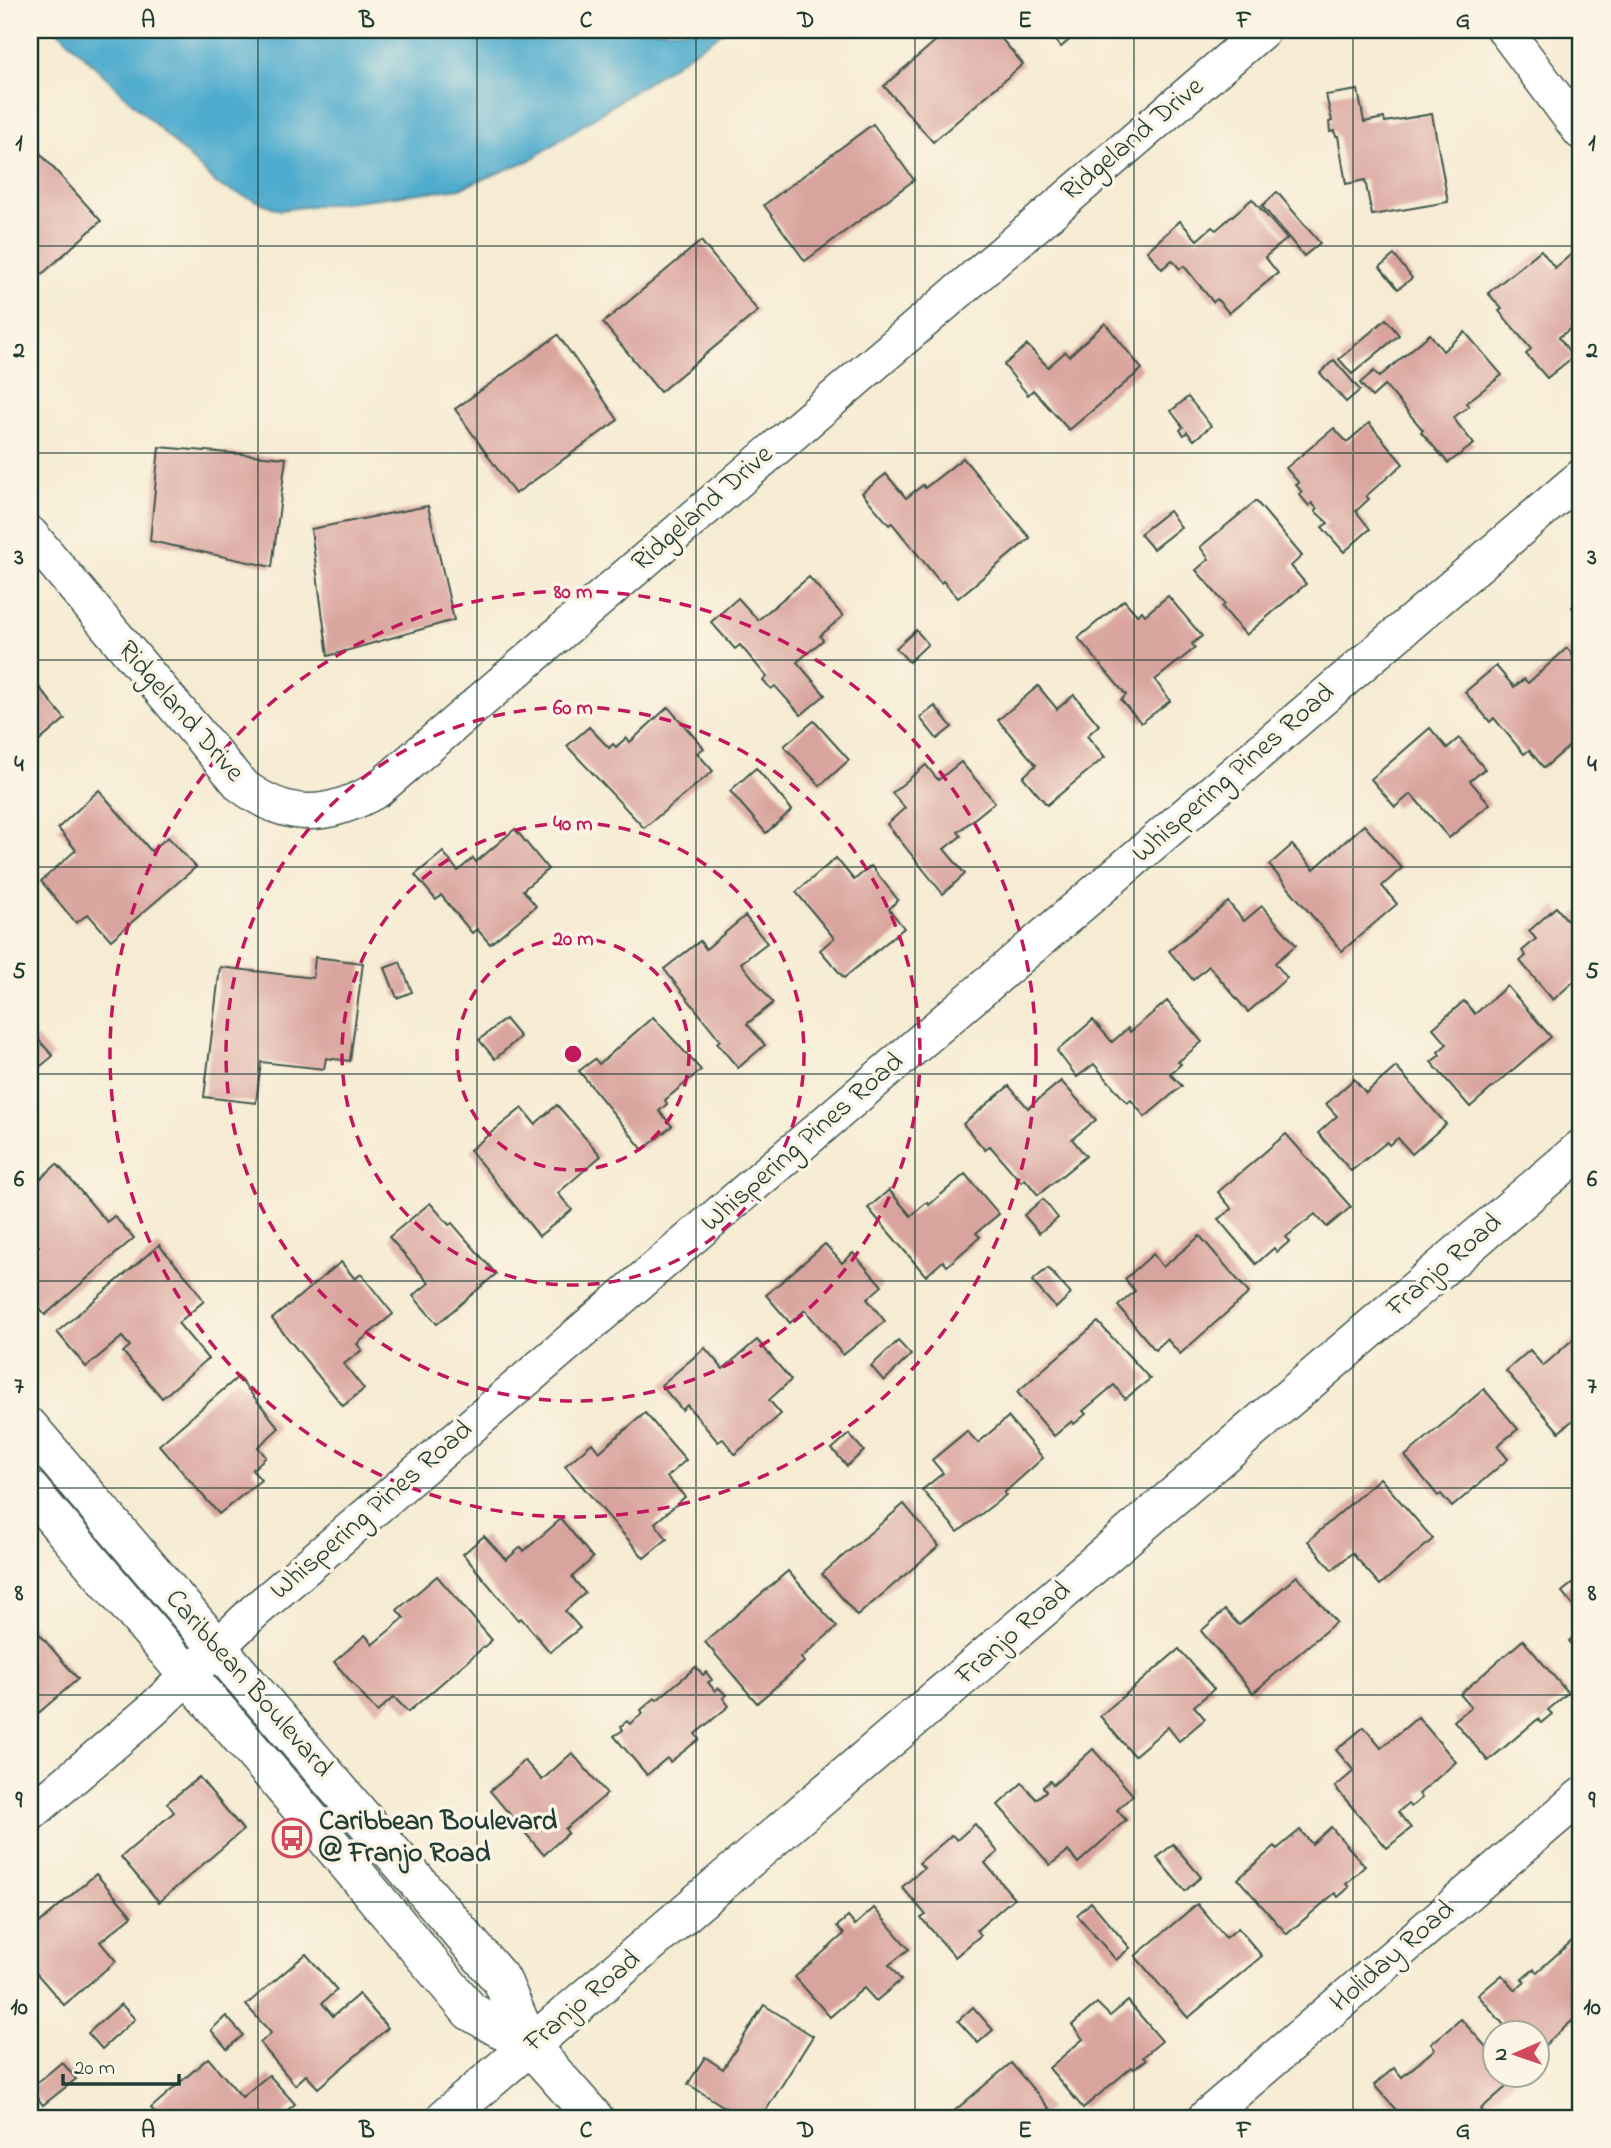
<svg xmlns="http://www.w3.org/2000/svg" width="1611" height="2148" viewBox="0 0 1611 2148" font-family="'Indie Flower',sans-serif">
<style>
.water{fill:#50acce;stroke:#387481;stroke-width:2}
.building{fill:#d9a49e}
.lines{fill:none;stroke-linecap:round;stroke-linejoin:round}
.minor-casing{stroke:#3f574c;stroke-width:38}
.tertiary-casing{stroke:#3f574c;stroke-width:41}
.minor{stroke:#fff;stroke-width:35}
.tertiary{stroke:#fff;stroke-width:38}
.grid{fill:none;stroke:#1f3d34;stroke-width:2;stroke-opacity:0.55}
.ring{fill:none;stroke:#c2185b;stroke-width:3.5;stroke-dasharray:12 9}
.labels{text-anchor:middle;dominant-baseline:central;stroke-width:7;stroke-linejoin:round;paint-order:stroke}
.street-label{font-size:28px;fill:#1f3d34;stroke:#fcf5e5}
.poi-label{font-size:28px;font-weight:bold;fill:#1f3d34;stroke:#fcf5e5;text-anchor:start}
.centre{fill:#c2185b;stroke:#fcf5e5;stroke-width:3.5}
.ring-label{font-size:21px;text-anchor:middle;font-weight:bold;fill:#c2185b;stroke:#fcf5e5;stroke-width:7;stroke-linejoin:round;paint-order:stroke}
.neatline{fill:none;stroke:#1f3d34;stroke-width:2.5}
.grid-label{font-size:23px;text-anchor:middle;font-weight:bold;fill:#1f3d34}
</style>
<rect width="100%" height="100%" fill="#fcf5e5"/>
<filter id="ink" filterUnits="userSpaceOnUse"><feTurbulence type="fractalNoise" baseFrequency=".0143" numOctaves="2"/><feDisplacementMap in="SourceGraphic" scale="14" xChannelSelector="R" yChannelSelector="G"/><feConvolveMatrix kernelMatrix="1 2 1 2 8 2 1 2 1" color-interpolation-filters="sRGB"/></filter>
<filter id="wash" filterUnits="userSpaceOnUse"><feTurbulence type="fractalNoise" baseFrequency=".00686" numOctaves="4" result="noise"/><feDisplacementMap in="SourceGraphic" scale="28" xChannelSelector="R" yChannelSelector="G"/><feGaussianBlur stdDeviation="1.57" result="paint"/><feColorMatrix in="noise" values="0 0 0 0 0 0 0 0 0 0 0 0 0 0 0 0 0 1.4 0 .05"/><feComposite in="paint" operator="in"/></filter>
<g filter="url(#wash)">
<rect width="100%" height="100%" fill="#f6ebd3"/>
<!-- water -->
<polygon class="water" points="57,30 726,30 530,160 461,188 280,210 219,186"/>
<g id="blocks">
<!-- building -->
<g class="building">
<polygon points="948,30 994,30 1023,64 933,142 884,86"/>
<polygon points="1046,30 1081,30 1061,47"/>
<polygon points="1358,90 1364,122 1384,118 1385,122 1432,114 1448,202 1372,215 1365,180 1346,184 1338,136 1336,136 1334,131 1330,132 1329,122 1332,121 1326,95"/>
<polygon points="873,124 914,180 805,261 764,205"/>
<polygon points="30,142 101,221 30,285"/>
<polygon points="1277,192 1320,243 1304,256 1262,206"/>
<polygon points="1252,199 1287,239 1265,257 1278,273 1229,313 1217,299 1213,302 1184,266 1180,269 1172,260 1162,269 1147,251 1180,221 1197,240 1212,227 1216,230"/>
<polygon points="701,241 758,311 660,392 603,323"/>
<polygon points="1541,250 1555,268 1575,251 1581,259 1581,311 1571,320 1575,326 1559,337 1573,357 1547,378 1526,354 1531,349 1499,311 1502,309 1488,293"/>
<polygon points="1394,255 1412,278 1398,289 1380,267"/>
<polygon points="1386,319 1399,335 1352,374 1339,359"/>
<polygon points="1105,323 1142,369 1069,430 1033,390 1028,395 1004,365 1027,345 1048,367 1065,352 1069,356"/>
<polygon points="1465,332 1502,375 1466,403 1469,406 1453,418 1474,444 1448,463 1421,432 1423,430 1385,385 1372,397 1360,383 1374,371 1379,377 1430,334 1443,351"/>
<polygon points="558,335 618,420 515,494 455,409"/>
<polygon points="1334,360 1360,390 1346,402 1320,373"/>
<polygon points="1188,397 1211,426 1194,440 1187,432 1184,435 1180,430 1183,427 1171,411"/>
<polygon points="1369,423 1403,464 1366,496 1369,499 1356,511 1370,529 1344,552 1322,527 1328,523 1315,511 1317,509 1312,503 1309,506 1299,494 1302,492 1296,485 1299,483 1286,468 1334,428 1347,442"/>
<polygon points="159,447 286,458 272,567 150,541"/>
<polygon points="963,458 1030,538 958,598 943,581 941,583 892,523 889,525 862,493 886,474 906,498 923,485 925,488"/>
<polygon points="1256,501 1302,556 1291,566 1306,584 1246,635 1222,607 1225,604 1196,570 1209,559 1200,547"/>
<polygon points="428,506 454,620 328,656 311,529"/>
<polygon points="1169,511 1181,527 1153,549 1140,534"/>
<polygon points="809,577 843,616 820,636 823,640 797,662 825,695 801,715 775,686 771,689 763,680 767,677 740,645 735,649 711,622 738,598 758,620"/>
<polygon points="1168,596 1202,636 1192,644 1195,648 1155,680 1170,701 1141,723 1121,700 1126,695 1078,638 1124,600 1137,615 1142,611 1145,615"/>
<polygon points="1581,599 1581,617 1572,607"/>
<polygon points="916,630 928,644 909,662 896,648"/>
<polygon points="1567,648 1581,666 1581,706 1577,709 1581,714 1581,736 1544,768 1529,750 1524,754 1494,718 1490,722 1465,692 1496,666 1514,687 1524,679 1528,683"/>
<polygon points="1038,686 1057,709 1074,695 1099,725 1087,736 1105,757 1047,805 1023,777 1036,765 998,720"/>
<polygon points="39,687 65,719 30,749 30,695"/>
<polygon points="935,706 952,727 937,739 920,718"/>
<polygon points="668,707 704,748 697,753 713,771 644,828 567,746 589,727 609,748 613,744 616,747 626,738 630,742"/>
<polygon points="814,721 849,760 820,786 784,746"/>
<polygon points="1430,728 1447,748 1459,738 1485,769 1470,781 1490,804 1449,838 1411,794 1395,807 1371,779"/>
<polygon points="961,762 995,802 958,832 961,836 944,849 965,874 943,894 887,824 905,808 892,793 926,765 938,780"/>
<polygon points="756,768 792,810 766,833 730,791"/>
<polygon points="99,790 151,851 168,837 196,867 111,940 88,914 76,923 41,881 76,850 58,828"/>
<polygon points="1364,825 1402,868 1382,886 1397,904 1342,951 1269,865 1292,845 1314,869"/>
<polygon points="515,829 548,869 523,890 536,906 490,944 477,929 472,933 441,895 436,900 415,875 443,852 458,871 473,858 476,862"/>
<polygon points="836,858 854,880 871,866 898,900 889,909 904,928 844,978 820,950 834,938 796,892"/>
<polygon points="1228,902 1244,921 1262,906 1296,945 1275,963 1287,978 1248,1012 1209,966 1193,980 1169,951"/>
<polygon points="1556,907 1567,920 1581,909 1581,975 1553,1000 1520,961 1526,956 1522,951 1536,939 1529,931"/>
<polygon points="745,916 767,943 741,963 773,1003 747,1024 765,1045 738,1068 717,1043 720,1040 664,969 700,941 706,949"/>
<polygon points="315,957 363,963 350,1061 326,1058 324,1069 261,1062 256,1103 204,1097 220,967 313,978"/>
<polygon points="400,962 412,992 397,998 385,968"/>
<polygon points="1507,986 1551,1037 1470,1107 1431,1062 1440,1055 1438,1052 1447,1044 1433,1028 1464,1001 1475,1014"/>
<polygon points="1167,1001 1202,1042 1178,1062 1181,1064 1170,1074 1182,1086 1145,1117 1131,1100 1127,1103 1094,1064 1077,1077 1057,1051 1093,1020 1112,1042 1128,1028 1130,1032"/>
<polygon points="653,1017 701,1070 665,1100 667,1104 659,1111 672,1126 643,1150 579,1071 595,1059 599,1064"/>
<polygon points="505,1019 520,1037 495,1059 479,1040"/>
<polygon points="36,1037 53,1056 36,1070 30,1062 30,1042"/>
<polygon points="1396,1067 1446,1124 1412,1154 1398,1138 1389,1145 1387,1142 1351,1171 1318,1133 1337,1116 1326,1104 1354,1079 1366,1093"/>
<polygon points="1061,1081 1096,1120 1072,1139 1086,1156 1038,1195 1025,1179 1021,1182 990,1146 985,1150 963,1124 1009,1086 1028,1108"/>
<polygon points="557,1105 601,1156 558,1193 572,1210 539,1236 470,1150 522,1108 535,1124"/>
<polygon points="1286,1134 1351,1207 1327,1227 1315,1214 1286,1237 1290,1241 1277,1252 1274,1248 1256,1264 1218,1219 1232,1209 1218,1192"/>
<polygon points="57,1164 107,1222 114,1216 134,1238 45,1315 30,1298 30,1253 39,1246 32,1237 30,1239 30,1188"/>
<polygon points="965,1174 999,1214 976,1233 980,1237 947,1266 943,1261 926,1276 868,1208 889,1190 911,1216 927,1202 929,1205"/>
<polygon points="1043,1199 1058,1218 1039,1233 1024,1215"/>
<polygon points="430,1203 449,1225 452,1223 496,1274 437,1324 413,1296 429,1283 389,1237"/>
<polygon points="1200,1236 1249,1293 1180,1354 1167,1339 1155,1350 1118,1306 1135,1291 1125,1279 1153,1254 1163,1267"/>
<polygon points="825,1244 842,1263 853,1253 882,1286 867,1299 885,1321 843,1355 805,1310 790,1323 766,1295"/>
<polygon points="159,1245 191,1282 204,1301 178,1323 208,1359 162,1398 123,1352 130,1346 122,1337 86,1367 57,1332"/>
<polygon points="341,1262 355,1279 361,1274 393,1314 357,1344 362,1350 344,1364 364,1389 343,1406 272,1319"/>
<polygon points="1048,1268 1071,1294 1056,1308 1032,1281"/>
<polygon points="1098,1322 1150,1379 1125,1399 1114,1385 1083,1411 1086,1414 1074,1424 1072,1421 1054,1436 1017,1392"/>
<polygon points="1581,1332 1581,1413 1559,1432 1506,1371 1530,1350 1543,1366"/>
<polygon points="757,1340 791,1380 769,1400 781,1414 735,1454 723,1439 718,1442 687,1405 682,1410 661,1385 705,1348 723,1369"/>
<polygon points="898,1341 911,1355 884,1381 871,1366"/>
<polygon points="238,1377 279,1428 258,1447 266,1457 252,1470 261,1480 219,1514 159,1445"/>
<polygon points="1484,1389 1518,1429 1497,1446 1508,1459 1452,1507 1441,1494 1438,1496 1405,1456"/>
<polygon points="645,1413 686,1460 667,1477 685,1497 655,1523 667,1539 644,1558 565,1466 592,1443 599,1452"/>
<polygon points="1008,1417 1043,1458 1004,1493 1006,1495 958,1532 922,1490 943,1473 932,1460 967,1431 978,1443"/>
<polygon points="849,1434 864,1451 847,1466 832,1449"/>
<polygon points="1380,1478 1433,1539 1380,1585 1352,1553 1332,1570 1308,1541"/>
<polygon points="904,1504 939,1546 857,1616 822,1574"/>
<polygon points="561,1519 593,1558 572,1577 585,1593 565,1611 580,1628 550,1652 521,1618 518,1620 463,1554 484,1536 506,1560 521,1547 524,1551"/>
<polygon points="788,1571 837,1627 801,1658 804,1662 757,1703 705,1642"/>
<polygon points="437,1576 492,1640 408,1712 394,1697 377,1712 334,1662 365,1635 373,1644 404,1618 397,1610"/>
<polygon points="1297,1576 1336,1622 1253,1693 1201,1631 1225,1610 1239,1625"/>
<polygon points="1581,1576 1581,1615 1562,1592"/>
<polygon points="30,1623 78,1679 35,1716 30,1710"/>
<polygon points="1581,1631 1581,1657 1569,1641"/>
<polygon points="1523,1640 1568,1693 1548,1710 1552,1714 1541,1723 1538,1719 1488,1761 1454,1721 1471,1707 1460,1694"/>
<polygon points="1179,1649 1214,1689 1194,1706 1205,1719 1179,1741 1168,1727 1134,1756 1100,1716"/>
<polygon points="696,1667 703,1675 706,1672 712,1680 708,1682 715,1691 719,1688 726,1695 723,1698 729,1706 695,1734 699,1739 670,1762 667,1758 647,1775 614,1736 623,1730 621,1726 627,1721 630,1724 643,1713 641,1710 655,1698 657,1700"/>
<polygon points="1418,1717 1456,1762 1419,1794 1422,1798 1411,1807 1408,1804 1398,1812 1411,1828 1387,1848 1335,1787 1354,1771 1336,1750 1364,1727 1381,1748"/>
<polygon points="1093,1749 1133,1795 1117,1810 1126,1820 1078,1863 1068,1851 1050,1865 998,1805 1022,1783 1036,1799 1046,1791 1043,1787 1050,1781 1053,1785"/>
<polygon points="572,1753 607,1794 565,1829 568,1833 544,1855 490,1791 511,1774 524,1760 542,1780"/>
<polygon points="199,1777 243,1830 159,1902 121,1857 174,1812 167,1803"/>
<polygon points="975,1824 998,1852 985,1863 1014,1898 977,1930 981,1935 955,1957 921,1918 926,1915 902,1887 924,1868 919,1863 952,1835 957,1840"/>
<polygon points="1331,1827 1365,1866 1346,1884 1349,1887 1344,1892 1338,1897 1335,1893 1287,1934 1238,1879 1275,1846 1277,1849 1300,1830 1312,1844"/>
<polygon points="1173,1844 1201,1877 1185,1891 1157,1858"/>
<polygon points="96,1874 132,1916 100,1942 116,1961 64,2005 30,1966 30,1931"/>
<polygon points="1091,1902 1130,1948 1116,1960 1077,1915"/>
<polygon points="1197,1904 1226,1938 1238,1928 1262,1956 1188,2018 1135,1956"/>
<polygon points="874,1908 909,1949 889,1965 901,1980 876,2001 864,1988 830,2017 795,1977 844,1934 837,1926 848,1917 855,1925"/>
<polygon points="1573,1940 1581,1950 1581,2013 1538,2051 1538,2032 1510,2032 1478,1995 1502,1975 1515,1990 1525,1981 1522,1979 1534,1969 1537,1972"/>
<polygon points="306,1954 337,1990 322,2003 333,2016 359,1994 388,2028 318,2088 306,2075 295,2085 260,2043 271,2033 246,2005"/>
<polygon points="1128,2001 1162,2041 1143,2057 1146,2060 1134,2069 1132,2067 1083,2108 1049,2068 1083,2039 1072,2025 1097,2003 1110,2016"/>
<polygon points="121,2004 135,2019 102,2049 88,2033"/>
<polygon points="764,2005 813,2036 761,2118 742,2118 688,2084 705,2057 723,2069"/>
<polygon points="973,2007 993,2030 978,2043 958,2021"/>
<polygon points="226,2016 243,2035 227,2049 211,2030"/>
<polygon points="1461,2019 1496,2058 1496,2074 1510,2074 1514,2080 1481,2109 1488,2118 1403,2118 1374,2085 1394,2068 1402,2077 1435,2049 1431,2044"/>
<polygon points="208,2058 242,2097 269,2075 295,2104 278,2118 159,2118 151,2108"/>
<polygon points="62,2062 76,2079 43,2105 30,2089"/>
<polygon points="1011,2063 1050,2109 1039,2118 946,2118"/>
</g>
</g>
</g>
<g filter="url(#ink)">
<use href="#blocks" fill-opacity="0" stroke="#3f574c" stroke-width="2"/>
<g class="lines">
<defs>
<g id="minor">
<polyline points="1505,30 1581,132"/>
<path d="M30,534l211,251c47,36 87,33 136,5l886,-760"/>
<polyline points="30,1814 151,1711 255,1611 1581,477"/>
<polyline points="1205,2118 1581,1796"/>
</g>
<g id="tertiary">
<polyline points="30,1428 502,1981 530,2046"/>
<polyline points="30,1490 306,1814 470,2011 530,2046 594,2118"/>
<polyline points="445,2118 1581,1149"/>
</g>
</defs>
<!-- minor casing -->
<use href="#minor" class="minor-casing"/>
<!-- tertiary casing -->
<use href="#tertiary" class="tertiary-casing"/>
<!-- minor -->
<use href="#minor" class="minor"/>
<!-- tertiary -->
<use href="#tertiary" class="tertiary"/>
</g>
</g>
<!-- grid -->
<path class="grid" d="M258,30v2088M477,30v2088M696,30v2088M915,30v2088M1134,30v2088M1353,30v2088M30,246h1551M30,453h1551M30,660h1551M30,867h1551M30,1074h1551M30,1281h1551M30,1488h1551M30,1695h1551M30,1902h1551"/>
<!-- distance rings -->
<g class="ring">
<circle cx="573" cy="1054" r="116"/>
<circle cx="573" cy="1054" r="231"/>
<circle cx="573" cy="1054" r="347"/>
<circle cx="573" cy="1054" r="463"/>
</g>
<!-- icons -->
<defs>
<symbol id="bus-ring" viewBox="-11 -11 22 22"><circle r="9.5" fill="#fcf5e5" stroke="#d1495b" stroke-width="1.5"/><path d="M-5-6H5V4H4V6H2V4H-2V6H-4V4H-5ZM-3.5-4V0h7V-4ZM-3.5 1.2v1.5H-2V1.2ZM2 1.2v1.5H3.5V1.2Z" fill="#d1495b"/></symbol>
</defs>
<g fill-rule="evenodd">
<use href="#bus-ring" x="270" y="1816" width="44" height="44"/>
</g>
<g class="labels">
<!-- street labels -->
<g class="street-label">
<text transform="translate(1133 140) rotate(-40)">Ridgeland Drive</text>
<text transform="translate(703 509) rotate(-41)">Ridgeland Drive</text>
<text transform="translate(180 712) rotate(49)">Ridgeland Drive</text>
<text transform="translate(1234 774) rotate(-41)">Whispering Pines Road</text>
<text transform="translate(803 1143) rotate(-41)">Whispering Pines Road</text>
<text transform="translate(1445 1266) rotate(-41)">Franjo Road</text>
<text transform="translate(372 1511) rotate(-41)">Whispering Pines Road</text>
<text transform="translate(1014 1634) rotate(-41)">Franjo Road</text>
<text transform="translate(248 1684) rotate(49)">Caribbean Boulevard</text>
<text transform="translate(1393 1957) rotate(-41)">Holiday Road</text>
<text transform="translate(583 2002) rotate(-40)">Franjo Road</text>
</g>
<!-- poi labels -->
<g class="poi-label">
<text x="319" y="1822">Caribbean Boulevard<tspan x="319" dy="32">@ Franjo Road</tspan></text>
</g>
</g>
<circle cx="573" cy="1054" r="10" class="centre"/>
<g class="ring-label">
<text x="573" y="598">80 m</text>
<text x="573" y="714">60 m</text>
<text x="573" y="830">40 m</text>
<text x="573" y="945">20 m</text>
</g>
<!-- margin -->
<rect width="1611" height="2148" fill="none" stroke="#fcf5e5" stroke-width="77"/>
<!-- north arrow -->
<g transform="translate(1516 2054) rotate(268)"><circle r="33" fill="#fcf5e5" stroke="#a4ab9e" stroke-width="2"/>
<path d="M0-5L12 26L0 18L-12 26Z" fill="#d1495b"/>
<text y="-10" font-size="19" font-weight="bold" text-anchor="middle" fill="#1f3d34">N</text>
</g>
<!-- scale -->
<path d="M63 2074v10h116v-10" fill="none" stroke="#1f3d34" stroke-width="3.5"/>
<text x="74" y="2074" font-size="21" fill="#1f3d34" stroke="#fcf5e5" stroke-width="5" paint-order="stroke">20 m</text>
<rect x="38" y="38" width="1534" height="2072" class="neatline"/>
<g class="grid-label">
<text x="148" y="27">A</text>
<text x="367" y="27">B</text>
<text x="586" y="27">C</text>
<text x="806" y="27">D</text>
<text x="1025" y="27">E</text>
<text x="1244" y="27">F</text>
<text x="1463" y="27">G</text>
<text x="19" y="150">1</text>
<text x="1592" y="150">1</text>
<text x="19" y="357">2</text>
<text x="1592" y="357">2</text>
<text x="19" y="564">3</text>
<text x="1592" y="564">3</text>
<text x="19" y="771">4</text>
<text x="1592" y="771">4</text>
<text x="19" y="978">5</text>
<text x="1592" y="978">5</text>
<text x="19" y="1186">6</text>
<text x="1592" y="1186">6</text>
<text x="19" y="1393">7</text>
<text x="1592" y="1393">7</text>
<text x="19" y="1600">8</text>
<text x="1592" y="1600">8</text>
<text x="19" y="1807">9</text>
<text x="1592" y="1807">9</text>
<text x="19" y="2014">10</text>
<text x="1592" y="2014">10</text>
<text x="148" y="2137">A</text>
<text x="367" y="2137">B</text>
<text x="586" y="2137">C</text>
<text x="806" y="2137">D</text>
<text x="1025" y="2137">E</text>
<text x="1244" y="2137">F</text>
<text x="1463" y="2137">G</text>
</g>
</svg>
